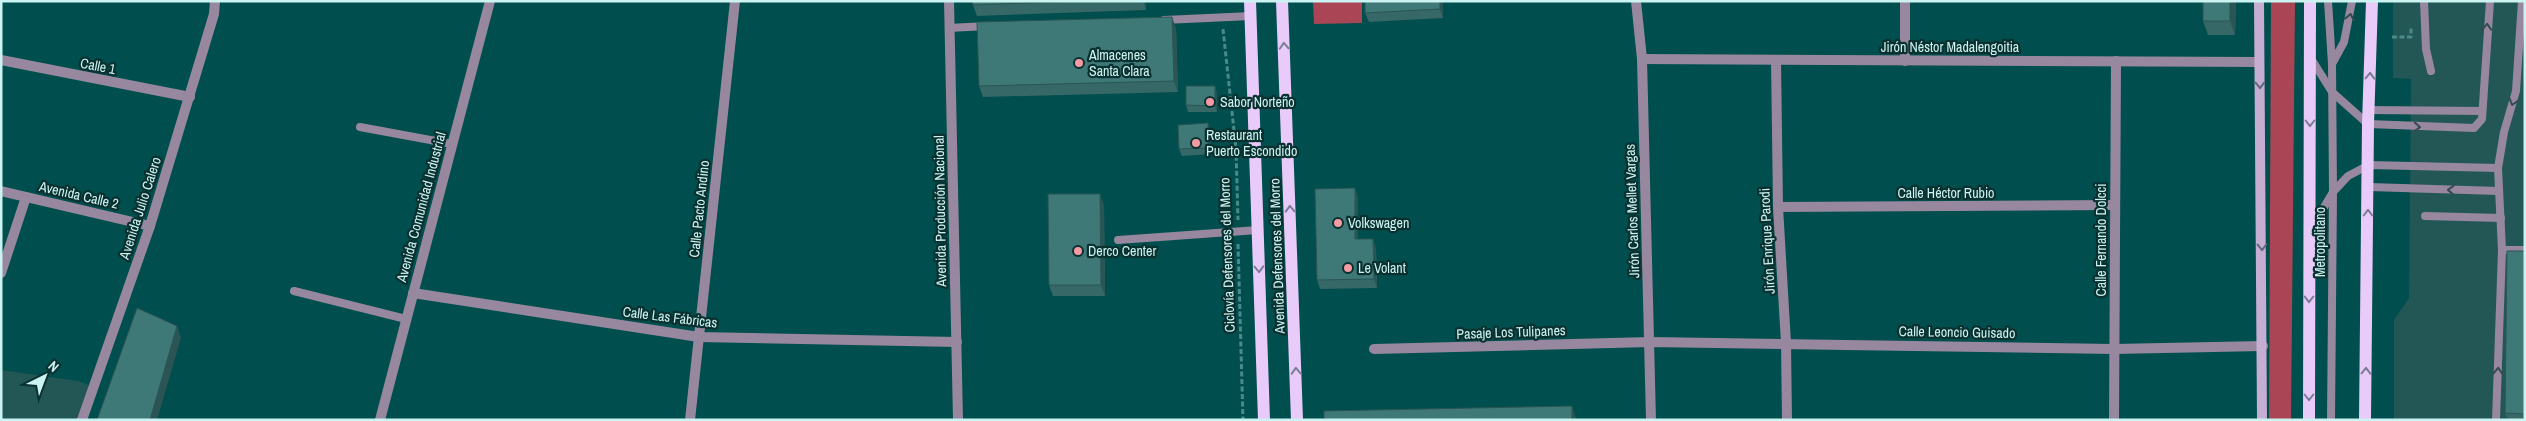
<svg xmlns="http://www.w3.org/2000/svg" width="2526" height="421" viewBox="0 0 2526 421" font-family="'Archivo Narrow',sans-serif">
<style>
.built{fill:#225756}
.green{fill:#aa4555}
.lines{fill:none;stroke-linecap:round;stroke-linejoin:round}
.path{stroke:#4a8a89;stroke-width:3;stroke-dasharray:5 2.5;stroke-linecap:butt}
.service{stroke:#97889f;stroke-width:8}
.pedestrian{stroke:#97889f;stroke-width:10}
.minor{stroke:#97889f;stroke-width:10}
.secondary{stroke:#c5aed2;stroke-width:10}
.primary{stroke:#e9cbfa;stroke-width:12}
.wall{fill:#356867}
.shaded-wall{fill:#2b5554}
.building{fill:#3e7978;stroke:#2b5554}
.oneway{stroke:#354a51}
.oneway2{stroke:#7a7e95}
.oneway3{stroke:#5f6979}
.poi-dot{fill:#f49aa4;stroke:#0b3030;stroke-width:2}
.labels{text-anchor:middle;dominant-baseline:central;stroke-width:4.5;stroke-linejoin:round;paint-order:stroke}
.street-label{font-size:14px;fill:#cbf3f1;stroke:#0b3030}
.poi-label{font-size:14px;fill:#cbf3f1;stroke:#0b3030;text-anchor:start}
</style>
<rect width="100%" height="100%" fill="#004e4d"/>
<!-- built -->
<g class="built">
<polygon points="2393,1 2525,1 2525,420 2394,420 2394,320 2409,298 2411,79 2393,78"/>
<polygon points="1,370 78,381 91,386 78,420 1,420"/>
</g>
<!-- green -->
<g class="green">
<polygon points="1313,1 1362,1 1362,23 1314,24"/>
<polygon points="2271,1 2295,1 2291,420 2269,420"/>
</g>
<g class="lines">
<!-- path -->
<g class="path">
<polyline points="1223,29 1236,149 1238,220"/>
<polyline points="2392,37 2411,37 2411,27"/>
<polyline points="1238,244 1243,420"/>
</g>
<!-- service -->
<g class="service">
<polyline points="2328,1 2332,64 2333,192 2331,420"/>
<polyline points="2424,1 2426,49 2431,71"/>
<polyline points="1164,20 1251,16"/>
<polyline points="949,28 987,26"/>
<polyline points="2312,60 2332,92 2368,124 2474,128 2482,119 2490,1"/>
<polyline points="2332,64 2344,42 2352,1"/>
<polyline points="2368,110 2482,111"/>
<polyline points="360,127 452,144"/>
<polyline points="2369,187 2499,191"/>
<polyline points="2425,216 2501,218"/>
<polyline points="2311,229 2333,192 2348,176 2369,165 2498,168"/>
<polyline points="1118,240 1258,230"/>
<polyline points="2502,250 2525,250"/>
<polyline points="294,291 406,319"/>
<polyline points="2496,420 2502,250 2498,168 2504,132 2516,91 2522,1"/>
</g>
<!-- pedestrian -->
<polyline class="pedestrian" points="1905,61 1905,1"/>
<!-- minor -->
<g class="minor">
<polyline points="949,1 958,420"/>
<polyline points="1636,1 1642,59 1651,420"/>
<polyline points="1642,59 2259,62"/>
<polyline points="1,60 190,97"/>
<polyline points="1776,60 1778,207 1786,343 1787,420"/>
<polyline points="1,191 150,226"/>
<polyline points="1778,207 2115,205"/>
<polyline points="1,273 26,197"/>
<polyline points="413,293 699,337 957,342"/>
<polyline points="1374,349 1650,342 2114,349 2263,346"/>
<polyline points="82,420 150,226 214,14 215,1"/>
<polyline points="380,420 490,1"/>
<polyline points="690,420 735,1"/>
<polyline points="2114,420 2116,61"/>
</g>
<!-- secondary -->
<polyline class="secondary" points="2259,1 2262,420"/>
<!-- primary -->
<g class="primary">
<polyline points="1250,1 1264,420"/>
<polyline points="1282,1 1297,420"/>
<polyline points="2309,420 2310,1"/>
<polyline points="2365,420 2368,124 2372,1"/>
</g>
</g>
<!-- wall -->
<g class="wall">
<polygon points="972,1 1146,1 1146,10 977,16 973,5"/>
<polygon points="1365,1 1443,1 1443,18 1369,22 1365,13"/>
<polygon points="2236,1 2235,35 2208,35 2203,21"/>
<polygon points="1176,28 1178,92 983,97 979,86"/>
<polygon points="1217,93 1217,112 1188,112 1186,105"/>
<polygon points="1210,130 1211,154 1182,156 1179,149"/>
<polygon points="1358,198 1358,239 1376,248 1377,288 1320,289 1317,280"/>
<polygon points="1104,205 1105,296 1053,296 1049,285"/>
<polygon points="2525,251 2525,420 2508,420 2505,413"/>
</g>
<!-- shaded-wall -->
<g class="shaded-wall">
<polygon points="1143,1 1146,1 1146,10"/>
<polygon points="1440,1 1443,1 1443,18 1440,9"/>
<polygon points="2230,1 2236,1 2235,35 2230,21"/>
<polygon points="1172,17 1176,28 1178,92 1174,81"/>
<polygon points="1215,86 1217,93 1217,112 1215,106"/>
<polygon points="1208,123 1210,130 1211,154 1209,148"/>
<polygon points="1355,188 1358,198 1358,248 1355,239"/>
<polygon points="1100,194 1104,205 1105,296 1101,285"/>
<polygon points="1373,239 1376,248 1377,288 1374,279"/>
<polygon points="177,326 181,338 157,420 150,420"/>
<polygon points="1572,406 1576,418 1576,420 1572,420"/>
</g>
<!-- building -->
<g class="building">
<polygon points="972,1 1079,1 973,5"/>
<polygon points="1365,1 1440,1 1440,9 1365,13"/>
<rect x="2203" y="1" width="27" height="20"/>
<polygon points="1172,17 1174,81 979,86 977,22"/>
<polygon points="1186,86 1215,86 1215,106 1186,105"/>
<polygon points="1208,123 1209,148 1179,149 1178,125"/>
<polygon points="1355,188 1355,239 1373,239 1374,279 1317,280 1315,189"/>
<polygon points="1048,194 1100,194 1101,285 1049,285"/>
<polygon points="2507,251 2525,251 2525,414 2505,413"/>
<polygon points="137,308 177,326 150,420 97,420"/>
<polygon points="1572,406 1572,420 1324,420 1324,411"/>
</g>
<!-- one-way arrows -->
<defs><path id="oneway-chevron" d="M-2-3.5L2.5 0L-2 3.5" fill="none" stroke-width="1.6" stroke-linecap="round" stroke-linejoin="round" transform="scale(1.25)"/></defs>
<g class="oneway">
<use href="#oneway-chevron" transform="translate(2350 17) rotate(-79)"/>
<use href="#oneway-chevron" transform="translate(2487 27) rotate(-87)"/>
<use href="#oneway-chevron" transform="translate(2513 102) rotate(107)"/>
<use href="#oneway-chevron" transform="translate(2417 127) rotate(3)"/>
<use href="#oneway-chevron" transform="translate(2451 190) rotate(-178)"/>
<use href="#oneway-chevron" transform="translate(2498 371) rotate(-88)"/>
</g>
<g class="oneway2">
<use href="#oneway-chevron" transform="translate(1284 46) rotate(-93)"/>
<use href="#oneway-chevron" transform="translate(2370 76) rotate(-88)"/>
<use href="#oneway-chevron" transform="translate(2310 123) rotate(90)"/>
<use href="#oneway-chevron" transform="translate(1290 209) rotate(-92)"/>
<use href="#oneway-chevron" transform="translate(2368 213) rotate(-90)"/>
<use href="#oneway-chevron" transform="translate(1259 269) rotate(88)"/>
<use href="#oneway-chevron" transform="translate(2309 299) rotate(90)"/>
<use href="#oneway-chevron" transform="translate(1296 371) rotate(-92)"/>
<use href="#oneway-chevron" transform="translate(2366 371) rotate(-89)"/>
<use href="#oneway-chevron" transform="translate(2309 397) rotate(90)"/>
</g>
<g class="oneway3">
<use href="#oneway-chevron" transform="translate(2260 85) rotate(89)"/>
<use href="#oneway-chevron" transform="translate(2262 247) rotate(89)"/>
</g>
<!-- markers -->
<g class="poi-dot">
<circle cx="1079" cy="63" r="5"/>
<circle cx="1210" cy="102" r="5"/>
<circle cx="1196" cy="143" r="5"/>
<circle cx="1338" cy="223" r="5"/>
<circle cx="1078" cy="251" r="5"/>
<circle cx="1348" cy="268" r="5"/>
</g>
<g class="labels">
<!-- street labels -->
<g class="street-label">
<text x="1950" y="47">Jirón Néstor Madalengoitia</text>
<text transform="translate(98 66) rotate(11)">Calle 1</text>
<text x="1946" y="193">Calle Héctor Rubio</text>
<text transform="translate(79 195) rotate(13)">Avenida Calle 2</text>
<text transform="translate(421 207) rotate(-75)">Avenida Comunidad Industrial</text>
<text transform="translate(140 208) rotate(-72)">Avenida Julio Calero</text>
<text transform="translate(699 209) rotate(-84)">Calle Pacto Andino</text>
<text transform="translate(940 211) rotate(-91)">Avenida Producción Nacional</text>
<text transform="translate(1632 211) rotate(-92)">Jirón Carlos Mellet Vargas</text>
<text transform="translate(2101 240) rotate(-90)">Calle Fernando Dolcci</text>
<text transform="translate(1767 241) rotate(-93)">Jirón Enrique Parodi</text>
<text transform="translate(2320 242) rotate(-90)">Metropolitano</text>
<text transform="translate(1227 255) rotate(-92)">Ciclovía Defensores del Morro</text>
<text transform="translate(1277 256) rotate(-92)">Avenida Defensores del Morro</text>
<text transform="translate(670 317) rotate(7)">Calle Las Fábricas</text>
<text transform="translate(1511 332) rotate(-2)">Pasaje Los Tulipanes</text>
<text transform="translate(1957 332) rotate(1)">Calle Leoncio Guisado</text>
</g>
<!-- poi labels -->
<g class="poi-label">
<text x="1089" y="55">Almacenes<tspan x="1089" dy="16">Santa Clara</tspan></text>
<text x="1220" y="102">Sabor Norteño</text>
<text x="1206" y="135">Restaurant<tspan x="1206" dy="16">Puerto Escondido</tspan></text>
<text x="1348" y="223">Volkswagen</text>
<text x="1088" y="251">Derco Center</text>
<text x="1358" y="268">Le Volant</text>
</g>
</g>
<!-- border -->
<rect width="2526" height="421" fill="none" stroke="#cbf3f1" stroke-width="5"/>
<!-- north arrow -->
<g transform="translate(45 376) rotate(42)" stroke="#0b3030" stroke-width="4" paint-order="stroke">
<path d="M0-4L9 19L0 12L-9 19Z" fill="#cbf3f1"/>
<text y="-8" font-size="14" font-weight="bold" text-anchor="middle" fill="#cbf3f1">N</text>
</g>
</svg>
